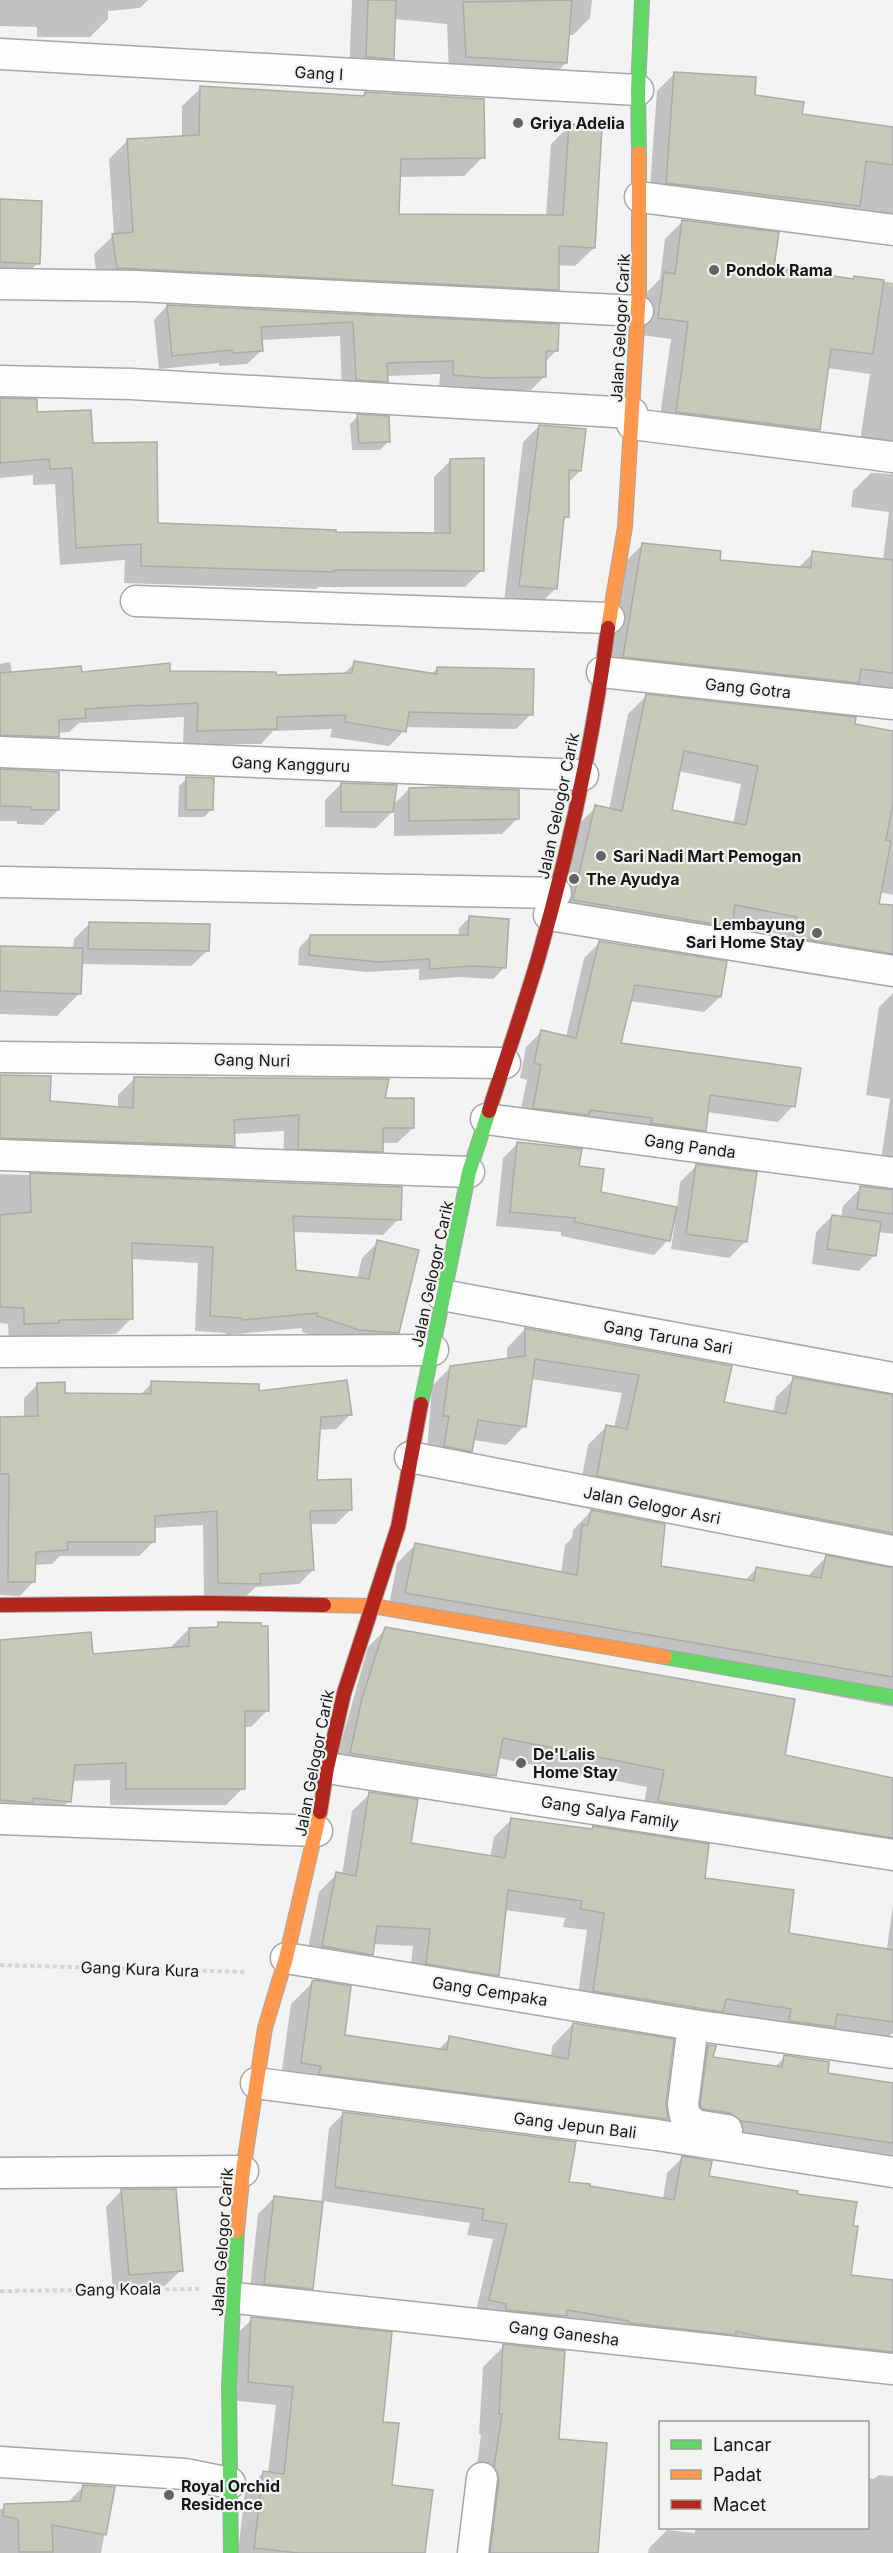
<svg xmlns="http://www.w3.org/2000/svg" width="893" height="2553" viewBox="0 0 893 2553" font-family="Inter,sans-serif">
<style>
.shadow{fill:#0003;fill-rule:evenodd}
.building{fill:#c8c9b9;stroke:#abacaa;stroke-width:1.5;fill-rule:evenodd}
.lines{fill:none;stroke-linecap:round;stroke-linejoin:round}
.street-casing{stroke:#a6a7a6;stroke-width:33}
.fast-casing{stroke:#a6a7a6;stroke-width:16}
.slow-casing{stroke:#a6a7a6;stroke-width:16}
.jam-casing{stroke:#a6a7a6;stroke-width:16}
.path{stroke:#d5d6d5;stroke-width:4;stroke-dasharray:4.5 3;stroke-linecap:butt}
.street{stroke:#fdfdfd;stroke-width:30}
.fast{stroke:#63d668;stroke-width:14}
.slow{stroke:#ff974d;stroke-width:14}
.jam{stroke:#b3261e;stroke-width:14}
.poi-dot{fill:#636463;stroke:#f1f4f1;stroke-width:2}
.labels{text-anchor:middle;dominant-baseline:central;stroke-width:4.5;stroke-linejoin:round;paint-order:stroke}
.street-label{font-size:16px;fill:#161716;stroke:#f1f4f1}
.poi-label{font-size:16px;font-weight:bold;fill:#161716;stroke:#f1f4f1;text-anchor:start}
</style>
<rect width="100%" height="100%" fill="#f2f3f2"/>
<!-- shadow -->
<g class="shadow">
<polygon points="0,0 148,0 140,8 108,11 108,19 90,37 37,37 37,27 0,26"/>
<polygon points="352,0 592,0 590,18 573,35 568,35 566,63 548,80 449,74 447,24 394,19 392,58 375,76 349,74"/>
<polygon points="675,73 753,96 801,115 893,128 893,234 649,201 657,91"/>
<polygon points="201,88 361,97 365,93 483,157 464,176 399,177 398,216 546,216 551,144 570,125 594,248 575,266 557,265 557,289 538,308 98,287 94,254 114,235 109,159 128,140 182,137 182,106"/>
<polygon points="0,200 38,263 21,280 0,279"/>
<polygon points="683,221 772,269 852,280 854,277 893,283 893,692 606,674 624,563 642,545 718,562 797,569 813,553 883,560 889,512 851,507 853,491 871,473 892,474 891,468 858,455 870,374 827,368 819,430 801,448 658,430 671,339 641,335 647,292 660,279 665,239"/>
<polygon points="167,306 557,326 556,351 545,362 545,376 531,390 472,391 439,388 440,374 386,376 386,381 372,395 342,393 340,336 260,340 261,351 247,364 219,366 219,363 159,369 154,320"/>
<polygon points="0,400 36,414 91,444 156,525 334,534 434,534 434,477 451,460 482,570 465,587 318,587 316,589 124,583 125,560 60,565 55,484 33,485 33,475 0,478"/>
<polygon points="358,416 388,442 380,450 352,450 350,424"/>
<polygon points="539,426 580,471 568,483 568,516 562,522 555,589 539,605 504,601 523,442"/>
<polygon points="10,662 12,673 169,673 275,677 343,674 355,663 431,675 437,668 531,714 516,729 405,727 404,731 389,746 330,737 332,729 273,731 261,744 183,745 184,717 79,723 69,732 58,733 58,736 43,751 0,750 0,664"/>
<path d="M646,696l247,36v163l-31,-7 -12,58 -18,18 -56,-9 4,-21 -49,-9 -18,20 -157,-27 22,-93 18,-18 13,3 19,-96zM678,771l63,13 -8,40 -63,-13z"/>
<polygon points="0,771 58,810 43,825 17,824 17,821 0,821"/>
<polygon points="187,778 212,809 204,817 178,817 179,786"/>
<polygon points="341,784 392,806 409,789 518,818 502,834 394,836 394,810 376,828 325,827 325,800"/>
<polygon points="470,917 504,968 493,979 460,977 419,980 419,969 367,972 298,965 299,948 310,936 458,936 459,928"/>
<polygon points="90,923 207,951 191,966 81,964 80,993 57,1016 0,1014 0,947 73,949 74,939"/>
<polygon points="600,942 720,997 704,1012 630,1001 620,1044 793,1106 778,1122 707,1112 704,1130 689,1145 518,1123 527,1080 520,1078 526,1047 541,1032 566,1037 584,958"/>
<polygon points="893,993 893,1234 878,1232 875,1255 859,1271 812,1264 816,1232 832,1216 841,1218 843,1206 861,1188 892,1190 891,1184 879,1174 890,1099 866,1095 879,1007"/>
<polygon points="0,1077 49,1103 118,1108 118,1095 134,1079 383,1100 413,1128 397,1143 381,1143 381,1151 365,1167 283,1164 284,1131 233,1134 233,1146 217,1161 0,1154"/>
<polygon points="518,1143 577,1167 599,1193 677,1208 680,1182 696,1166 745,1242 729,1258 671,1249 675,1222 672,1221 668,1240 654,1255 561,1236 561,1232 496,1226 503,1158"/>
<polygon points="0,1174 401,1188 399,1219 383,1235 293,1232 294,1271 357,1279 362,1258 378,1242 397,1332 382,1348 343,1345 302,1332 302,1328 226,1335 226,1333 195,1331 198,1263 131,1259 132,1318 116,1334 44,1336 42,1338 9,1340 8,1324 0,1323"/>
<polygon points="525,1329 722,1403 773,1413 776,1397 794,1379 893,1396 893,1707 388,1611 397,1563 415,1545 561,1574 565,1545 572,1538 573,1530 591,1511 659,1567 744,1581 757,1568 807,1577 826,1557 892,1570 891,1564 579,1494 588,1445 606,1427 614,1428 622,1393 531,1379 524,1426 506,1445 473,1440 471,1451 452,1469 426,1464 432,1386 451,1367 507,1360 507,1348"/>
<polygon points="152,1383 257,1393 350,1415 336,1429 318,1430 315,1481 350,1510 336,1524 310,1524 313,1570 299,1584 256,1587 245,1597 204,1597 203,1525 154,1528 153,1542 139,1556 60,1556 52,1564 34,1565 34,1581 20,1596 0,1595 0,1418 24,1418 24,1398 38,1384 63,1395 139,1396"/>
<polygon points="219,1623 268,1710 251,1727 243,1727 243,1788 226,1805 110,1805 110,1780 71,1781 69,1801 52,1818 0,1819 0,1641 92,1655 172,1649 172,1646 189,1629 214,1629"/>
<polygon points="386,1629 783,1757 893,1779 893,1842 641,1819 647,1787 498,1758 494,1776 476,1794 333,1771 368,1647"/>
<polygon points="370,1794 409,1844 490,1858 494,1837 512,1819 703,1880 787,1934 887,1948 893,1905 893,2033 884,2041 576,2009 587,1930 563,1927 565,1918 504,1910 498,1975 480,1993 409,1981 413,1946 373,1944 371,1954 353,1972 305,1964 319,1892 337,1874 342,1875 352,1811"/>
<polygon points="312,1983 343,2037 438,2050 450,2038 551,2057 552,2046 573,2024 664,2103 667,2119 645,2140 280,2084 291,2004"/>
<polygon points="708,2046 712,2058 775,2067 785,2057 826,2074 893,2084 893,2175 712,2149 680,2075"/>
<polygon points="344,2113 568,2183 588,2187 663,2199 667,2173 682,2158 708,2177 796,2195 852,2227 849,2276 893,2282 893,2374 475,2315 493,2239 467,2235 470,2223 322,2201 311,2288 295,2304 249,2299 258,2214 274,2198 321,2203 329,2128"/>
<polygon points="121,2191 181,2270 165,2286 113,2291 106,2207"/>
<polygon points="252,2319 382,2423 391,2487 424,2553 238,2553 245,2491 263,2473 268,2473 276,2405 230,2400 234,2337"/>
<polygon points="504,2346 558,2440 596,2553 472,2553 474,2489 481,2435 479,2434 483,2367"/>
<polygon points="879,2475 893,2476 893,2553 648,2553 649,2548 667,2530 695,2533 695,2528 868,2528 868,2478 874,2479"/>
<polygon points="84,2486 113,2488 101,2553 0,2553 0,2509 67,2503"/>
</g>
<!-- building -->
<g class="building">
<polygon points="368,0 396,0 394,59 366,57"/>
<polygon points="572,0 567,63 466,57 463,2"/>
<polygon points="674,72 756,77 755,95 804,102 802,114 893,127 893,165 866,161 860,206 666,183"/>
<polygon points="200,86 364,96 365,92 484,99 485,158 401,159 399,214 563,215 569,124 602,127 595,248 559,246 559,290 117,268 112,234 133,232 127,139 199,135"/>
<polygon points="0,199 42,201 40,264 0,262"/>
<polygon points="682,220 779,232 774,267 853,279 854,276 884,280 873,354 831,349 820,430 676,412 688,322 658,318 664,272 675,274"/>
<polygon points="167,305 559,324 558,351 546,351 546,377 487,378 453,375 453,361 387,363 388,382 356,380 353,322 261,327 263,351 232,353 232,350 172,356"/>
<polygon points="0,398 37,399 37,412 91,410 93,443 157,442 158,523 336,530 336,532 450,533 450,459 484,458 484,571 334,570 334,572 141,566 141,544 76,548 72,468 50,469 49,459 0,463"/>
<polygon points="357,414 389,416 390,442 359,443"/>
<polygon points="539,425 586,429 581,471 569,470 569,517 564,517 557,589 519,586"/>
<polygon points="642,543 721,551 720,560 811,568 812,551 893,560 893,673 861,669 859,683 623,657"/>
<polygon points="354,661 437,674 437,667 534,669 533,715 409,712 406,732 344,722 346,715 277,717 277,729 197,731 198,703 143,706 143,705 85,709 86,718 59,720 59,737 0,735 0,673 81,666 82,672 170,663 170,671 276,672 276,675 352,673"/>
<path d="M646,694l210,23 -1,7 38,7v72l-7,37 5,1 -12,63 14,1v49l-100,-17 4,-20 -62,-12 -3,22 -159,-27 22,-95 27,6zM684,751l74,15 -12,59 -74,-15z"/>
<polygon points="0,769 59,772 59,810 31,810 31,807 0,806"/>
<polygon points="186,777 214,778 213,810 186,810"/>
<polygon points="341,783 397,785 393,812 341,812"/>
<polygon points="444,787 519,790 519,819 409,821 409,788"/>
<polygon points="469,916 509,919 506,968 473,966 430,969 429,959 379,962 309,955 310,935 468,935"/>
<polygon points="89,922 210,924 209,951 88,949"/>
<polygon points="599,941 727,961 721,997 635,985 621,1043 801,1068 795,1107 710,1095 706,1131 651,1123 652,1118 590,1110 589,1115 533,1108 541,1065 534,1063 541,1030 576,1038"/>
<polygon points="0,946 83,948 81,994 0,991"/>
<polygon points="0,1075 51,1076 50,1101 133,1108 134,1077 389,1079 385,1098 414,1098 414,1128 383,1128 383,1152 298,1149 299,1115 234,1120 235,1146 0,1138"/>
<polygon points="517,1142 582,1149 579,1166 604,1169 601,1192 677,1207 670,1241 574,1222 575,1218 510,1212"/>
<polygon points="696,1164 757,1172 747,1242 686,1234"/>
<polygon points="30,1173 402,1187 401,1220 293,1216 296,1270 369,1279 377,1240 419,1250 399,1333 359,1330 317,1316 317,1313 242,1320 241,1318 210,1316 213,1247 132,1243 133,1319 59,1320 59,1323 24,1324 24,1308 0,1307 0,1215 31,1212"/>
<polygon points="860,1186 893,1190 893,1214 857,1209"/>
<polygon points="832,1215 881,1222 876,1256 827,1249"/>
<polygon points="525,1328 732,1366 724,1402 786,1414 793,1377 893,1395 893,1533 597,1476 606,1425 627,1429 639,1375 535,1359 526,1427 478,1420 472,1452 444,1446 449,1416 443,1416 450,1366 525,1356"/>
<polygon points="347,1380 352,1415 321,1417 317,1480 351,1479 352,1510 310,1511 314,1570 260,1574 261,1584 218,1583 217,1511 155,1516 155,1542 67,1542 68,1550 36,1552 35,1582 8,1582 9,1474 0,1474 0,1417 38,1416 37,1383 65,1382 65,1393 151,1394 151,1381 259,1384 259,1391"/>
<polygon points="591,1510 665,1524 661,1566 754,1581 756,1567 821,1578 826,1555 893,1568 893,1677 405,1593 415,1543 577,1575 582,1525 588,1525"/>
<polygon points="218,1622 261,1623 261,1626 268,1626 269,1711 245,1711 245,1789 126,1789 126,1763 75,1765 71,1802 33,1798 32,1803 0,1800 0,1640 91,1632 93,1654 189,1646 189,1628 218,1627"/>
<polygon points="385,1627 795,1699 785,1755 893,1778 893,1838 658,1801 664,1770 503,1738 496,1776 350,1753 362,1698"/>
<polygon points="369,1792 418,1799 411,1843 505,1858 511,1818 592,1829 593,1826 709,1844 705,1878 794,1890 789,1933 893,1950 893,2022 837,2014 835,2027 789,2021 791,2009 726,1999 723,2012 593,1991 604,1913 580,1909 582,1901 508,1890 499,1976 426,1964 430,1929 377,1926 373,1955 322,1946 336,1872 356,1876"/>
<polygon points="315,1980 351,1986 345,2035 447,2050 449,2036 568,2059 573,2023 674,2039 666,2103 668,2119 319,2074 321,2066 301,2063 312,1981"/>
<polygon points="708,2045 716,2046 713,2057 782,2067 784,2055 829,2062 828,2073 893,2083 893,2143 741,2121 730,2113 703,2109 700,2105"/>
<polygon points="343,2112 576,2142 569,2182 590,2184 590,2186 674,2200 682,2156 712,2161 709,2176 798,2191 797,2194 857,2202 853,2226 858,2226 851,2275 893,2280 893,2352 764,2338 736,2331 736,2335 629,2323 629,2321 567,2310 567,2316 506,2310 506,2304 489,2300 507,2224 482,2220 484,2209 335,2187"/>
<polygon points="121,2189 176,2189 183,2271 129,2275"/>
<polygon points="274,2196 323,2202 313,2289 264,2284"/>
<polygon points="251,2317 392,2332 383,2422 399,2423 392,2485 433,2490 425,2553 299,2553 254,2548 263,2471 284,2474 293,2387 248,2382"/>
<polygon points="503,2344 565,2351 559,2439 607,2443 598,2553 490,2553 499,2480 494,2467 502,2414 499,2414"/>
<polygon points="83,2485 115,2487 106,2535 52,2525 53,2552 19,2552 18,2519 3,2516 4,2504 80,2501"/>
</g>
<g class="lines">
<defs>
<g id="street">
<polyline points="0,54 638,90"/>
<polyline points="640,197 893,230"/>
<polyline points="0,284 137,286 638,311"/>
<polyline points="0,381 131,384 632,413"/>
<polyline points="632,424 893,457"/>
<polyline points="136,601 609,618"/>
<polyline points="602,672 893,704"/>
<polyline points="0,752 583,775"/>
<polyline points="0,882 556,893"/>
<polyline points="549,915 893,971"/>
<polyline points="0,1057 505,1063"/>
<polyline points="486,1119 893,1173"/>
<polyline points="0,1155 469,1172"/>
<polyline points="442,1295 893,1378"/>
<polyline points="0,1352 433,1350"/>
<polyline points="410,1457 893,1551"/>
<polyline points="327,1768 893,1855"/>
<polyline points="0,1819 317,1831"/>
<polyline points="286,1958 693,2025 893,2053"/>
<polyline points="693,2025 683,2105 685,2116 695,2125 727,2130"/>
<polyline points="256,2083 657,2135 893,2172"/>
<polyline points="0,2173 243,2171"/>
<polyline points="235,2298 893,2369"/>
<polyline points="0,2462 185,2474 230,2483"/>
<polyline points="473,2553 482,2478"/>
</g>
<g id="fast">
<polyline points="639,153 638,90 642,0"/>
<polyline points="421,1404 469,1172 489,1111"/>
<polyline points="665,1657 893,1697"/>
<polyline points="231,2553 229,2385 237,2231"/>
</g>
<g id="slow">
<polyline points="608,628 625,527 639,291 639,153"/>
<polyline points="324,1605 373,1606 665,1657"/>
<polyline points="237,2231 243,2171 265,2028 286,1958 320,1812"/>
</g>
<g id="jam">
<path d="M489,1111c16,-50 34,-101 49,-152 31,-108 55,-219 70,-331"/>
<polyline points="0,1605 208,1603 324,1605"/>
<polyline points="320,1812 327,1768 344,1693 398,1527 421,1404"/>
</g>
</defs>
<!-- street casing -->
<use href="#street" class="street-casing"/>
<!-- fast casing -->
<use href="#fast" class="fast-casing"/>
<!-- slow casing -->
<use href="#slow" class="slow-casing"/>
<!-- jam casing -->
<use href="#jam" class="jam-casing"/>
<!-- path -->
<g class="path">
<polyline points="0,1965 247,1972"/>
<polyline points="0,2291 199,2289"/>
</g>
<!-- street -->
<use href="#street" class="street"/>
<!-- fast -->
<use href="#fast" class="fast"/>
<!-- slow -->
<use href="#slow" class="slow"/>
<!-- jam -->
<use href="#jam" class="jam"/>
</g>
<!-- markers -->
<g class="poi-dot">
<circle cx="518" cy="123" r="6"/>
<circle cx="714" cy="270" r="6"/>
<circle cx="601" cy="856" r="6"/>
<circle cx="574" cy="879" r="6"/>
<circle cx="817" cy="933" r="6"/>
<circle cx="521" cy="1763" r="6"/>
<circle cx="169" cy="2495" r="6"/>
</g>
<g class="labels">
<!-- street labels -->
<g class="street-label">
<text transform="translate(319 73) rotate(3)">Gang I</text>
<text transform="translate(620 328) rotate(-87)">Jalan Gelogor Carik</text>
<text transform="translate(748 688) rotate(6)">Gang Gotra</text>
<text transform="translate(291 764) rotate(2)">Gang Kangguru</text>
<text transform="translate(558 806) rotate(-78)">Jalan Gelogor Carik</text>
<text transform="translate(252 1060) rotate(1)">Gang Nuri</text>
<text transform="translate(690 1146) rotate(8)">Gang Panda</text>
<text transform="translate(432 1274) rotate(-78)">Jalan Gelogor Carik</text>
<text transform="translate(668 1337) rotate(10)">Gang Taruna Sari</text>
<text transform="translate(652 1505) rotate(11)">Jalan Gelogor Asri</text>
<text transform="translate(314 1763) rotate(-79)">Jalan Gelogor Carik</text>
<text transform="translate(610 1812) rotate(9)">Gang Salya Family</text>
<text transform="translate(140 1969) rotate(2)">Gang Kura Kura</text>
<text transform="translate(490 1991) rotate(9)">Gang Cempaka</text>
<text transform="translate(575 2125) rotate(7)">Gang Jepun Bali</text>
<text transform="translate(222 2242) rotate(-86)">Jalan Gelogor Carik</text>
<text transform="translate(118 2289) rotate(-1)">Gang Koala</text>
<text transform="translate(564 2333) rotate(7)">Gang Ganesha</text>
</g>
<!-- poi labels -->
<g class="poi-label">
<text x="530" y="123">Griya Adelia</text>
<text x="726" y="270">Pondok Rama</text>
<text x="613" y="856">Sari Nadi Mart Pemogan</text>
<text x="586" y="879">The Ayudya</text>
<text x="805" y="924" text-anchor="end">Lembayung<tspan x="805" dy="18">Sari Home Stay</tspan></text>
<text x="533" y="1754">De'Lalis<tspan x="533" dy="18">Home Stay</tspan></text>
<text x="181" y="2486">Royal Orchid<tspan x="181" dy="18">Residence</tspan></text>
</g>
</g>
<!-- legend -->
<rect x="659" y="2421" width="210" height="108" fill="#f1f4f1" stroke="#999c99" stroke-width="1.5"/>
<rect x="671" y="2440" width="30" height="9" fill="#63d668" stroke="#999c99" stroke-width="1.5"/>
<text x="713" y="2451" font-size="18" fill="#161716">Lancar</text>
<rect x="671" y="2470" width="30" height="9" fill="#ff974d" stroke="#999c99" stroke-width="1.5"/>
<text x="713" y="2481" font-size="18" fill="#161716">Padat</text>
<rect x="671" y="2500" width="30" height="9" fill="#b3261e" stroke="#999c99" stroke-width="1.5"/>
<text x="713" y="2511" font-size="18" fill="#161716">Macet</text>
</svg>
